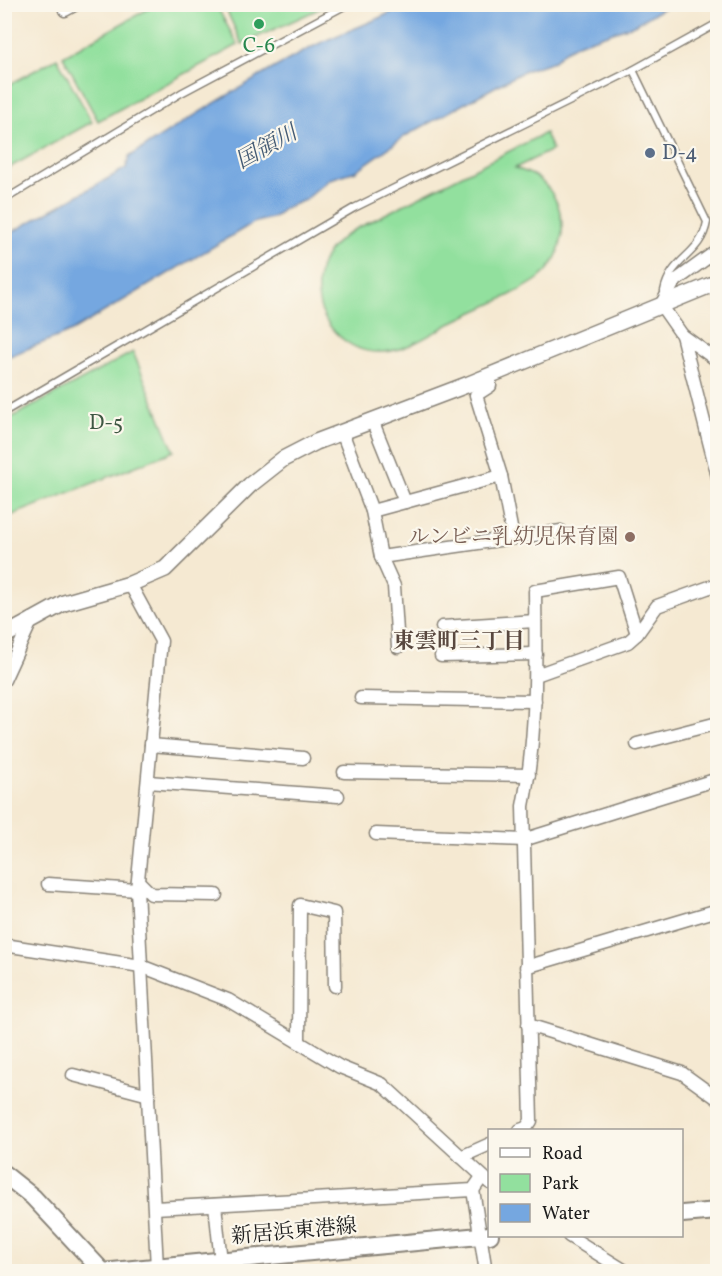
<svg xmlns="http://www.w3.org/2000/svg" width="722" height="1276" viewBox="0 0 722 1276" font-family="Vollkorn,'Noto Serif JP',serif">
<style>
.green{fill:#92e09e;stroke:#577e5d;stroke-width:1.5}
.water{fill:#75a7e0;stroke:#48627e;stroke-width:1.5}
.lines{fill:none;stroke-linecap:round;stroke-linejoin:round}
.service-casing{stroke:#888277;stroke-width:9}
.minor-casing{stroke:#888277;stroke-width:15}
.tertiary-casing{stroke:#888277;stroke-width:18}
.secondary-casing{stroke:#888277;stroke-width:20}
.service{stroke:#fff;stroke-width:6}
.minor{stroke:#fff;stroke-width:12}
.tertiary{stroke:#fff;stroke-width:15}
.secondary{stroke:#fff;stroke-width:16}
.leisure-dot{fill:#2e9e5b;stroke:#fbf7ec;stroke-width:2}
.service-dot{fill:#5c6f8a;stroke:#fbf7ec;stroke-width:2}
.education-dot{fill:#8d6e63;stroke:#fbf7ec;stroke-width:2}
.labels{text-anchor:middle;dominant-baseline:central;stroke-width:4.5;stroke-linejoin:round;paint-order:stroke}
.leisure-label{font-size:21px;fill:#27864d;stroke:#fbf7ec}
.service-label{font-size:21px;fill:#4e5e75;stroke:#fbf7ec;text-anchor:start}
.park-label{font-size:21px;fill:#3f5743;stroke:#fbf7ec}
.education-label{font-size:21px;fill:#785e54;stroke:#fbf7ec;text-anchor:end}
.street-label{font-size:21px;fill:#1c1c1c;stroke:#fbf7ec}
.water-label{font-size:22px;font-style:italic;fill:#445b74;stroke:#fbf7ec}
.neighbourhood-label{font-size:22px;font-weight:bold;fill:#59483f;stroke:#fbf7ec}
</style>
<rect width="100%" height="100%" fill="#fbf7ec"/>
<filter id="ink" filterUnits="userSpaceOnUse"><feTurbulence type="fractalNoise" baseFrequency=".0167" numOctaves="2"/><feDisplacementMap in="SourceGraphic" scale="12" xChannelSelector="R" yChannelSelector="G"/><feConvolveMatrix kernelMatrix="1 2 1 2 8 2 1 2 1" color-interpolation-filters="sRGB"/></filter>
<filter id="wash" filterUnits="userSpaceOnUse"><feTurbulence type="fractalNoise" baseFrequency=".008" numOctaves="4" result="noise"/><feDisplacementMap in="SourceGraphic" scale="24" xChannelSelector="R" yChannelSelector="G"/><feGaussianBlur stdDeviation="1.35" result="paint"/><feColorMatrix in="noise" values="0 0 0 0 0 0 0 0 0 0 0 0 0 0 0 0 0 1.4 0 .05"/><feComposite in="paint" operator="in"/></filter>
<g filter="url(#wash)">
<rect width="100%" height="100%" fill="#f5e9d2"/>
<!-- green -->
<g class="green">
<polygon points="157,4 216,5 238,45 98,121 63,56"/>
<polygon points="224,5 328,5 242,44"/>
<polygon points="57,58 92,122 5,170 5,87"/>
<path d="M545,133l7,17 -37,18c8,3 18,6 24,11 31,25 31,76 -1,100 -24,17 -55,28 -81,41 -23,12 -49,31 -75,32 -32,2 -62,-26 -64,-58 -2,-30 10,-48 34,-63z"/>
<polygon points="133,352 174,451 5,518 5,421"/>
</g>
<!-- water -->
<path class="water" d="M406,4l263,1 -35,20 -57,19 -14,8 -9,9 -30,10 -117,64 -51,36 -26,8 -25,21 -20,8 -11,9 -21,6 -181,108 -67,27v-122l109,-61 12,-7 3,-11c60,-39 121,-77 185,-111 30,-15 63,-24 92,-42z"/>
</g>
<g filter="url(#ink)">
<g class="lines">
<defs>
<g id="service">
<polyline points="4,200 181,93 348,4"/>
<path d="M664,291c7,-34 37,-35 43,-69l-74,-152 85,-47"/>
<polyline points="4,412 354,208 633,70"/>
</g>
<g id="minor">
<polyline points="65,10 76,4"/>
<polyline points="718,250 674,282 661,305 682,335 718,477"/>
<polyline points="682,335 718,361"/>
<polyline points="490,376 490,386 476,395 501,476 513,538"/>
<polyline points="372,420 405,502"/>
<polyline points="342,432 372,511 381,557"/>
<polyline points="372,511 501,476"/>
<polyline points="130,584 161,641 137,890 157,1267"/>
<polyline points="442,627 535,621"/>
<polyline points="398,647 394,586 381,557 561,531"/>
<polyline points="441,656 536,654"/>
<polyline points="536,675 628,642 637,634"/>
<polyline points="4,680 32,619"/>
<polyline points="361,698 535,701"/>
<polyline points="637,744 718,723"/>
<polyline points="151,745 303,758"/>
<polyline points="344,772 529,775"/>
<polyline points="148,782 338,796"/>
<polyline points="376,834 523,840 718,779"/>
<polyline points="138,881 151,894 216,895"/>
<polyline points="48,884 137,890"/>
<polyline points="4,945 141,966 228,1000 340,1067 382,1084 490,1183"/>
<polyline points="526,967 718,910"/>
<polyline points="528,1025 682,1073 718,1099"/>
<polyline points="299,1042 300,905 334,913 335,986"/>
<polyline points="73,1075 149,1095"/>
<path d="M520,1130l6,-2 5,-7 -8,-315c14,-71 13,-142 12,-215l84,-14 18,57 20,-28 61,-22"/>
<polyline points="461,1157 490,1144"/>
<polyline points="473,1190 486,1272"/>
<polyline points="215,1205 221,1262"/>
<polyline points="155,1208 473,1190 482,1177"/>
<polyline points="569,1236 627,1272"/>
</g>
<polyline id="tertiary" points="4,636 64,603 130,584 165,569 250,485 283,459 316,442 469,384 718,282"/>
<g id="secondary">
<polyline points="4,1174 33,1197 103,1272"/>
<polyline points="682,1214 718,1211"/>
<polyline points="102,1272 490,1235"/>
</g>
</defs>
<!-- service casing -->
<use href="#service" class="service-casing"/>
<!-- minor casing -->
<use href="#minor" class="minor-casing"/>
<!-- tertiary casing -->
<use href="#tertiary" class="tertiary-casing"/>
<!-- secondary casing -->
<use href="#secondary" class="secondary-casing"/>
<!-- service -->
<use href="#service" class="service"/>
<!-- minor -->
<use href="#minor" class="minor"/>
<!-- tertiary -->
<use href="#tertiary" class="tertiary"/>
<!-- secondary -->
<use href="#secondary" class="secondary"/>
</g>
</g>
<!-- markers -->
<circle class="leisure-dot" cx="259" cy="24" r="6"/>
<circle class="service-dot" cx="650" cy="153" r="6"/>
<circle class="education-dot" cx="630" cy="537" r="6"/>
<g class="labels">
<!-- leisure labels -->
<g class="leisure-label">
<text x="259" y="46">C-6</text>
</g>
<!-- service labels -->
<g class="service-label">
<text x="662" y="153">D-4</text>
</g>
<!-- park labels -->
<g class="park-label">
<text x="106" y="423">D-5</text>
</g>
<!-- education labels -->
<g class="education-label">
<text x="618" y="537">ルンビニ乳幼児保育園</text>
</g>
<!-- street labels -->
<g class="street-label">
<text transform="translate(294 1232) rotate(-5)">新居浜東港線</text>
</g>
<!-- water labels -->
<g class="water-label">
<text transform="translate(267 148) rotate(-29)">国領川</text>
</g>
<!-- neighbourhood labels -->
<g class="neighbourhood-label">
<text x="459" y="642">東雲町三丁目</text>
</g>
</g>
<!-- margin -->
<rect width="722" height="1276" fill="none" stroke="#fbf7ec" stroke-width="24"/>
<!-- legend -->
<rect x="488" y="1129" width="195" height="108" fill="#fbf7ec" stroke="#a29f99" stroke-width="1.5"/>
<rect x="500" y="1148" width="30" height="9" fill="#ffffff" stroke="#a29f99" stroke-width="1.5"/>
<text x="542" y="1159" font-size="18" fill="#1c1c1c">Road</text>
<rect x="500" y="1174" width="30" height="18" fill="#92e09e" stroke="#a29f99" stroke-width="1.5"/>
<text x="542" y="1189" font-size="18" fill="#1c1c1c">Park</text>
<rect x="500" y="1204" width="30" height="18" fill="#75a7e0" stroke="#a29f99" stroke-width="1.5"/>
<text x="542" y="1219" font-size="18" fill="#1c1c1c">Water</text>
</svg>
